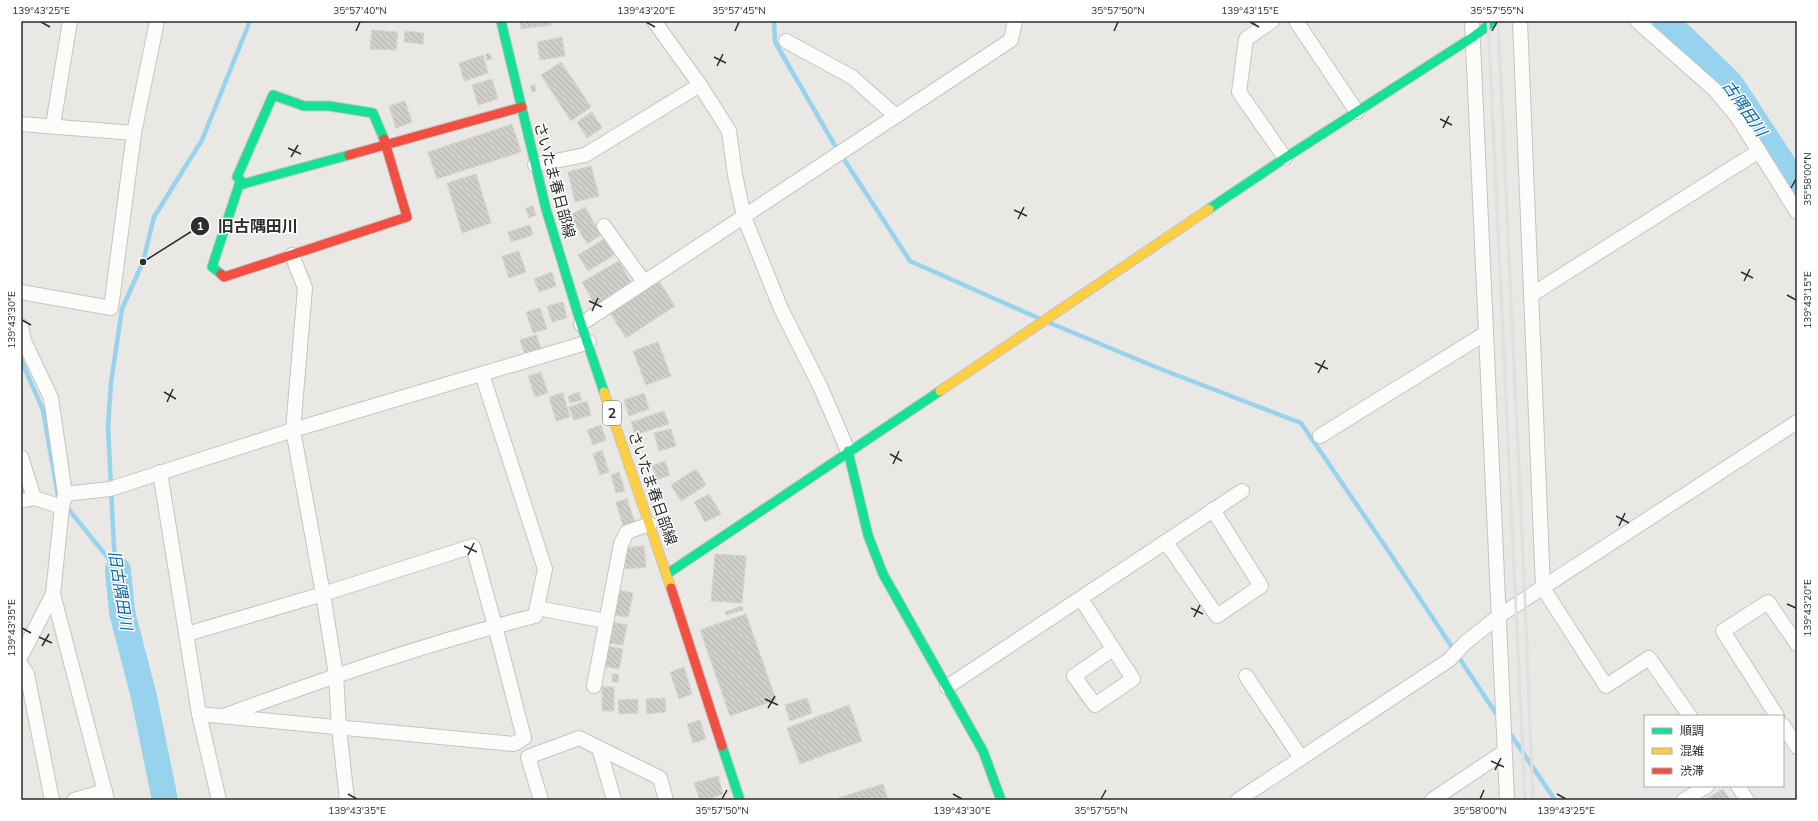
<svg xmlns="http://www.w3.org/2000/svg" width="1818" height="821" viewBox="0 0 1818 821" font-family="Mulish,'Noto Sans JP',sans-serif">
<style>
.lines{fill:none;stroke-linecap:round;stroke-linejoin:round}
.stream{stroke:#97d3ec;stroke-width:4.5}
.river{stroke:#97d3ec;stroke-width:26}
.building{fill:url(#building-back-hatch);stroke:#d5d4d0}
.street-casing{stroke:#c4c4c4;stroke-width:16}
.fast-casing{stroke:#c4c4c4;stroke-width:11}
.slow-casing{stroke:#c4c4c4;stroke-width:11}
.jam-casing{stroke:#c4c4c4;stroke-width:11}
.street{stroke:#fcfcfb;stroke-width:14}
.fast{stroke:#16e098;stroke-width:9}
.slow{stroke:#ffcf43;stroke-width:9}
.jam{stroke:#f24e42;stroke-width:9}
.rail{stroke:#dfdfe0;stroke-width:3}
.ticks{fill:none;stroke:#2d2d2d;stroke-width:1.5}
.labels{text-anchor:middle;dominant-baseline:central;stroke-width:3;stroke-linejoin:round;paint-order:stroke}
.shield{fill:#fff;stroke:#6c6c6c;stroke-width:1}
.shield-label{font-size:14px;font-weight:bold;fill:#2d2d2d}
.street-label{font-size:15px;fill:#2d2d2d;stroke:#fff}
.water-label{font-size:16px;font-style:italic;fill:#0d68a1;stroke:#fff}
.leader{fill:none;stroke:#2d2d2d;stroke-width:1.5}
.callout-dot{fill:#2d2d2d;stroke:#fff;stroke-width:1.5}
.mark-label{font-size:12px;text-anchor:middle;font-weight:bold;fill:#fff}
.callout-label{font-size:16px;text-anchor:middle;font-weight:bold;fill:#2d2d2d;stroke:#fff;stroke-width:3;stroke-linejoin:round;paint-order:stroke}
.neatline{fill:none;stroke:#2d2d2d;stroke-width:1.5}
.ticks-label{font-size:10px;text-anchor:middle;fill:#2d2d2d}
</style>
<defs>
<pattern id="building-back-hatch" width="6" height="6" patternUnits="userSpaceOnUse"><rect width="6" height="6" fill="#cfceca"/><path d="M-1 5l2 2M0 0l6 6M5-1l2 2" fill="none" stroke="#b2b1ae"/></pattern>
</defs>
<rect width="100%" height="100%" fill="#eae8e4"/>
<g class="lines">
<!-- stream -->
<g class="stream">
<polyline points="774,21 775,42 834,144 910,261 1038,318"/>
<polyline points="1050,323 1158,368 1301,423 1385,546 1499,718"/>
<polyline points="21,360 43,410 58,496 60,499"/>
<polyline points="65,505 117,569"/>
<polyline points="118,570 114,548 108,426 111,383 122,309 143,262 154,217 202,140 250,21"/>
<polyline points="1509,732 1555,800"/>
</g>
<!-- river -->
<g class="river">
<polyline points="1666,21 1730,83 1797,185"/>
<polyline points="118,570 122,612 144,697 165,800"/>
</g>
</g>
<!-- building -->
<g class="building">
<polygon points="520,21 550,21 551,25 521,29"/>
<polygon points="372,30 398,32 396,50 370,49"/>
<polygon points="405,31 424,33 423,44 404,42"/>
<polygon points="562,37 565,56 540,60 537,42"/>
<polygon points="490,53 492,59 487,60 486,54"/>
<polygon points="483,55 488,73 464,81 459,63"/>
<polygon points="561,62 591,107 571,121 541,75"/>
<polygon points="492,79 498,99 478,105 472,85"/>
<polygon points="535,84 536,91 532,92 530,86"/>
<polygon points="405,101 412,122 396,128 389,106"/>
<polygon points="592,112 602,128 587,138 577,122"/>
<polygon points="512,124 521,152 437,179 428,152"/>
<polygon points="591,166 599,196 575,202 568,172"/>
<polygon points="476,174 491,223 462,233 447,183"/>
<polygon points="533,206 536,215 529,218 526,208"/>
<polygon points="585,207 601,235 587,244 570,215"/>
<polygon points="530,225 533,235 511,242 508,232"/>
<polygon points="604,239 614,255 588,271 578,255"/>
<polygon points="519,251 526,272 509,278 502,256"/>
<polygon points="619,261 633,286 596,307 582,282"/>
<polygon points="552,272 556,286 539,292 534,279"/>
<polygon points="659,281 675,306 626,338 610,313"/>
<polygon points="563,302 567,318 552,322 547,306"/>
<polygon points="540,308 547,329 533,333 526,312"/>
<polygon points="536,335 541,348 525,354 520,340"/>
<polygon points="658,342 671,376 646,385 633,351"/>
<polygon points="541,372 548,393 535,397 528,376"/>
<polygon points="579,392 582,400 570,403 568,396"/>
<polygon points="563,393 570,417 556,421 549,397"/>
<polygon points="644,393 649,409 629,416 624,400"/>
<polygon points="587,401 591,415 574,420 569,407"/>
<polygon points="664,411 669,424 635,435 631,422"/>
<polygon points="601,425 606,440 593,445 587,430"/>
<polygon points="671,429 676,446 659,451 654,433"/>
<polygon points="602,450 609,472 600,475 593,454"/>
<polygon points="665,461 670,475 657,480 652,466"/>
<polygon points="696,469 706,485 681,501 671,485"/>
<polygon points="619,472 625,491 616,493 611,475"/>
<polygon points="709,494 721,514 705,522 694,502"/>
<polygon points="627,499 635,523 623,526 616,502"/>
<polygon points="644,546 646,567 626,569 624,548"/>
<polygon points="715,554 746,556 742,603 711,601"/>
<polygon points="618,590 633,593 628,617 613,615"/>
<polygon points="742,606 743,610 726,615 725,612"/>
<polygon points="746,614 776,700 730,716 700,630"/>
<polygon points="612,622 627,625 623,645 608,643"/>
<polygon points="607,646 623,649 619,669 603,666"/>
<polygon points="684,667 692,694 679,699 670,672"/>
<polygon points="612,674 619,674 618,682 612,682"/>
<rect x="602" y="687" width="12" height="24"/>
<polygon points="665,698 666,712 647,714 646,699"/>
<polygon points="807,698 812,713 790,721 785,705"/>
<polygon points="638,699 638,713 619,714 618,700"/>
<polygon points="849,705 862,741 800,764 787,728"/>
<polygon points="700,720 706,739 693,743 687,724"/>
<polygon points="718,776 723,794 705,800 700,800 694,783"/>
<polygon points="883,784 888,800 832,800"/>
<polygon points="1723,789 1730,800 1709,800 1708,798"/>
</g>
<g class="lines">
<defs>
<g id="street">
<polyline points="654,21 700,85 729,131 735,175 744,217 781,309 820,386 848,451"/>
<polyline points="1272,21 1246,39 1239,92 1285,158"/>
<polyline points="1296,21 1357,112"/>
<polyline points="1472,21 1507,800"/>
<polyline points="1520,21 1543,588 1606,686 1649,658 1690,716"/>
<polyline points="1637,21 1716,91 1738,118 1797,212"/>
<polyline points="786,41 852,77 896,116"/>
<polyline points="21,124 134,133"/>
<polyline points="53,125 70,21"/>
<polyline points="535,165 585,155 700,85"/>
<polyline points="604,226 644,282"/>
<polyline points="292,255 305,288 293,430 323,594 336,675 339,728 347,800"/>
<polyline points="21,292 111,308 134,133 157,21"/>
<polyline points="1531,295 1759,151"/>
<polyline points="581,324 1011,40 1015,21"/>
<polyline points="21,326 24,341 51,398 65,494"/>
<polyline points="1320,436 1486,333"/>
<polyline points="21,457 34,498"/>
<polyline points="160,472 199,714 219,800"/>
<polyline points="21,501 34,498 62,507 65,494 110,489 293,430 589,342"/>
<polyline points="1166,542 1217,616 1261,586 1213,510"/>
<polyline points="53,594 107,800"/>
<polyline points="1081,599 1133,679 1095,705 1074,676 1113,649"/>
<polyline points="537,608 606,621"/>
<polyline points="187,634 323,594 473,546 495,626 524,738 514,744 199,714"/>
<polyline points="21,656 53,594 62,507"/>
<polyline points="21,665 27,674 52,800"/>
<polyline points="1246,676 1301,758"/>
<polyline points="594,686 621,544 627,532 650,524"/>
<polyline points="947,687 1242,491"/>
<path d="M226,715c102,-37 204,-73 309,-99l10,-47 -63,-195"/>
<polyline points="1777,716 1723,631 1768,602 1797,644"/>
<polyline points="1783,725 1797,747"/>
<polyline points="599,748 614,800"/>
<polyline points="1738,786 1747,800"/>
<polyline points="74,800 105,791"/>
<polyline points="541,800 528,757 579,738 660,778 666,800"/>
<polyline points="1238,800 1449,660 1465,643 1499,616 1797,422"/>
<polyline points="1432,800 1504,752"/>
<polyline points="1684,800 1707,786"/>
</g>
<g id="fast">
<polyline points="501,21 546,209 581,324 604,392"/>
<polyline points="244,184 237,177 273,95 304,106 329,106 373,113 384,139"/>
<polyline points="1209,209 1285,158 1473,37 1494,21"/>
<polyline points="221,274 212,267 239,185 349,155"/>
<polyline points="848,451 868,535 883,574 983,751 1001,800"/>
<polyline points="667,574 940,391"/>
<polyline points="722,746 740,800"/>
</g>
<g id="slow">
<polyline points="940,391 1209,209"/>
<polyline points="604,392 671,588"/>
</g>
<g id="jam">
<polyline points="349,155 522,107"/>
<polyline points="221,274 224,277 407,217 384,139"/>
<polyline points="671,588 722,746"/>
</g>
</defs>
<!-- street casing -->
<use href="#street" class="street-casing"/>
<!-- fast casing -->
<use href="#fast" class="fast-casing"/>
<!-- slow casing -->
<use href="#slow" class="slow-casing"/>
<!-- jam casing -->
<use href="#jam" class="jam-casing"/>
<!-- street -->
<use href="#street" class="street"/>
<!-- fast -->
<use href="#fast" class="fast"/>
<!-- slow -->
<use href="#slow" class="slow"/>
<!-- jam -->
<use href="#jam" class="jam"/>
<!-- rail -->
<g class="rail">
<polyline points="1488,21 1525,800"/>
<polyline points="1498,21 1525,600 1533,800"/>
</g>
</g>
<!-- ticks -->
<path class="ticks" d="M41,22l9,5M646,22l9,5M1250,22l9,5M356,31l4,-9M735,31l4,-9M1114,31l4,-9M1492,31l5,-9M714,57l12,6M717,66l6,-12M1440,119l12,6M1443,128l6,-12M288,148l13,6M291,157l7,-12M1791,188l5,-9M1014,210l13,6M1018,219l6,-12M1741,272l12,6M1744,281l6,-12M1787,295l9,5M589,301l13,6M592,311l6,-13M22,320l9,5M1315,363l13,6M1318,373l7,-13M164,392l12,7M167,402l6,-13M890,454l12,7M893,464l6,-13M1616,516l13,7M1619,526l6,-13M464,546l13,6M468,555l6,-12M1787,604l9,4M1191,608l12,6M1194,617l6,-12M22,628l9,5M39,637l13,6M42,646l7,-12M765,699l13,6M768,708l7,-12M1491,761l13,6M1495,770l6,-12M348,794l9,5M953,794l9,5M1557,794l9,5M722,799l5,-9M1101,799l5,-9M1480,799l4,-9"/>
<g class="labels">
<!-- shield labels -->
<rect class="shield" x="603" y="401" width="18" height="24" rx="3"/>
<g class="shield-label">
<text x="612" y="413">2</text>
</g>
<!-- street labels -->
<g class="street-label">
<text transform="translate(555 180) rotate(75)">さいたま春日部線</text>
<text transform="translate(653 488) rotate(71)">さいたま春日部線</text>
</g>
<!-- water labels -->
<g class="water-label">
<text transform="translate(1745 108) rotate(55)">古隅田川</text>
<text transform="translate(121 590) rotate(81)">旧古隅田川</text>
</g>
</g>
<!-- callouts -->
<path class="leader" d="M143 262L200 226"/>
<g class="callout-dot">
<circle cx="143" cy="262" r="4"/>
<circle cx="200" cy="226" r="10"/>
</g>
<g class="mark-label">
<text x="200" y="230">1</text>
</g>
<g class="callout-label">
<text x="258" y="232">旧古隅田川</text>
</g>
<!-- border -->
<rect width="1818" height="821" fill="none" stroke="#ffffff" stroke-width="44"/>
<!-- legend -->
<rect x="1644" y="715" width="140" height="72" fill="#ffffff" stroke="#ababab"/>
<rect x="1652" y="728" width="20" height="6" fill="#16e098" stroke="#ababab"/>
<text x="1680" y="735" font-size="12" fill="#2d2d2d">順調</text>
<rect x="1652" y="748" width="20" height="6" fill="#ffcf43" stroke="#ababab"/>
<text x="1680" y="755" font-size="12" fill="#2d2d2d">混雑</text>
<rect x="1652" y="768" width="20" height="6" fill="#f24e42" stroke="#ababab"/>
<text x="1680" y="775" font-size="12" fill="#2d2d2d">渋滞</text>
<rect x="22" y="22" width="1774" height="777" class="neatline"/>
<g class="ticks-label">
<text x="41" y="14">139°43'25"E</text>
<text x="360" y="14">35°57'40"N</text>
<text x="646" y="14">139°43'20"E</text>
<text x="739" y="14">35°57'45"N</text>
<text x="1118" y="14">35°57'50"N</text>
<text x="1250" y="14">139°43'15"E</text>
<text x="1497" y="14">35°57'55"N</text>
<text transform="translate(1807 179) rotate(-90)" y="4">35°58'00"N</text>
<text transform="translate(1807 300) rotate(-90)" y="4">139°43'15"E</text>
<text transform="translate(11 320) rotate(-90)" y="4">139°43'30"E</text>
<text transform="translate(1807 608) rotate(-90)" y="4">139°43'20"E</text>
<text transform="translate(11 628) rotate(-90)" y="4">139°43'35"E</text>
<text x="357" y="814">139°43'35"E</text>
<text x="722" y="814">35°57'50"N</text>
<text x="962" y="814">139°43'30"E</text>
<text x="1101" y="814">35°57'55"N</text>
<text x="1480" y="814">35°58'00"N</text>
<text x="1566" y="814">139°43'25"E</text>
</g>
</svg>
